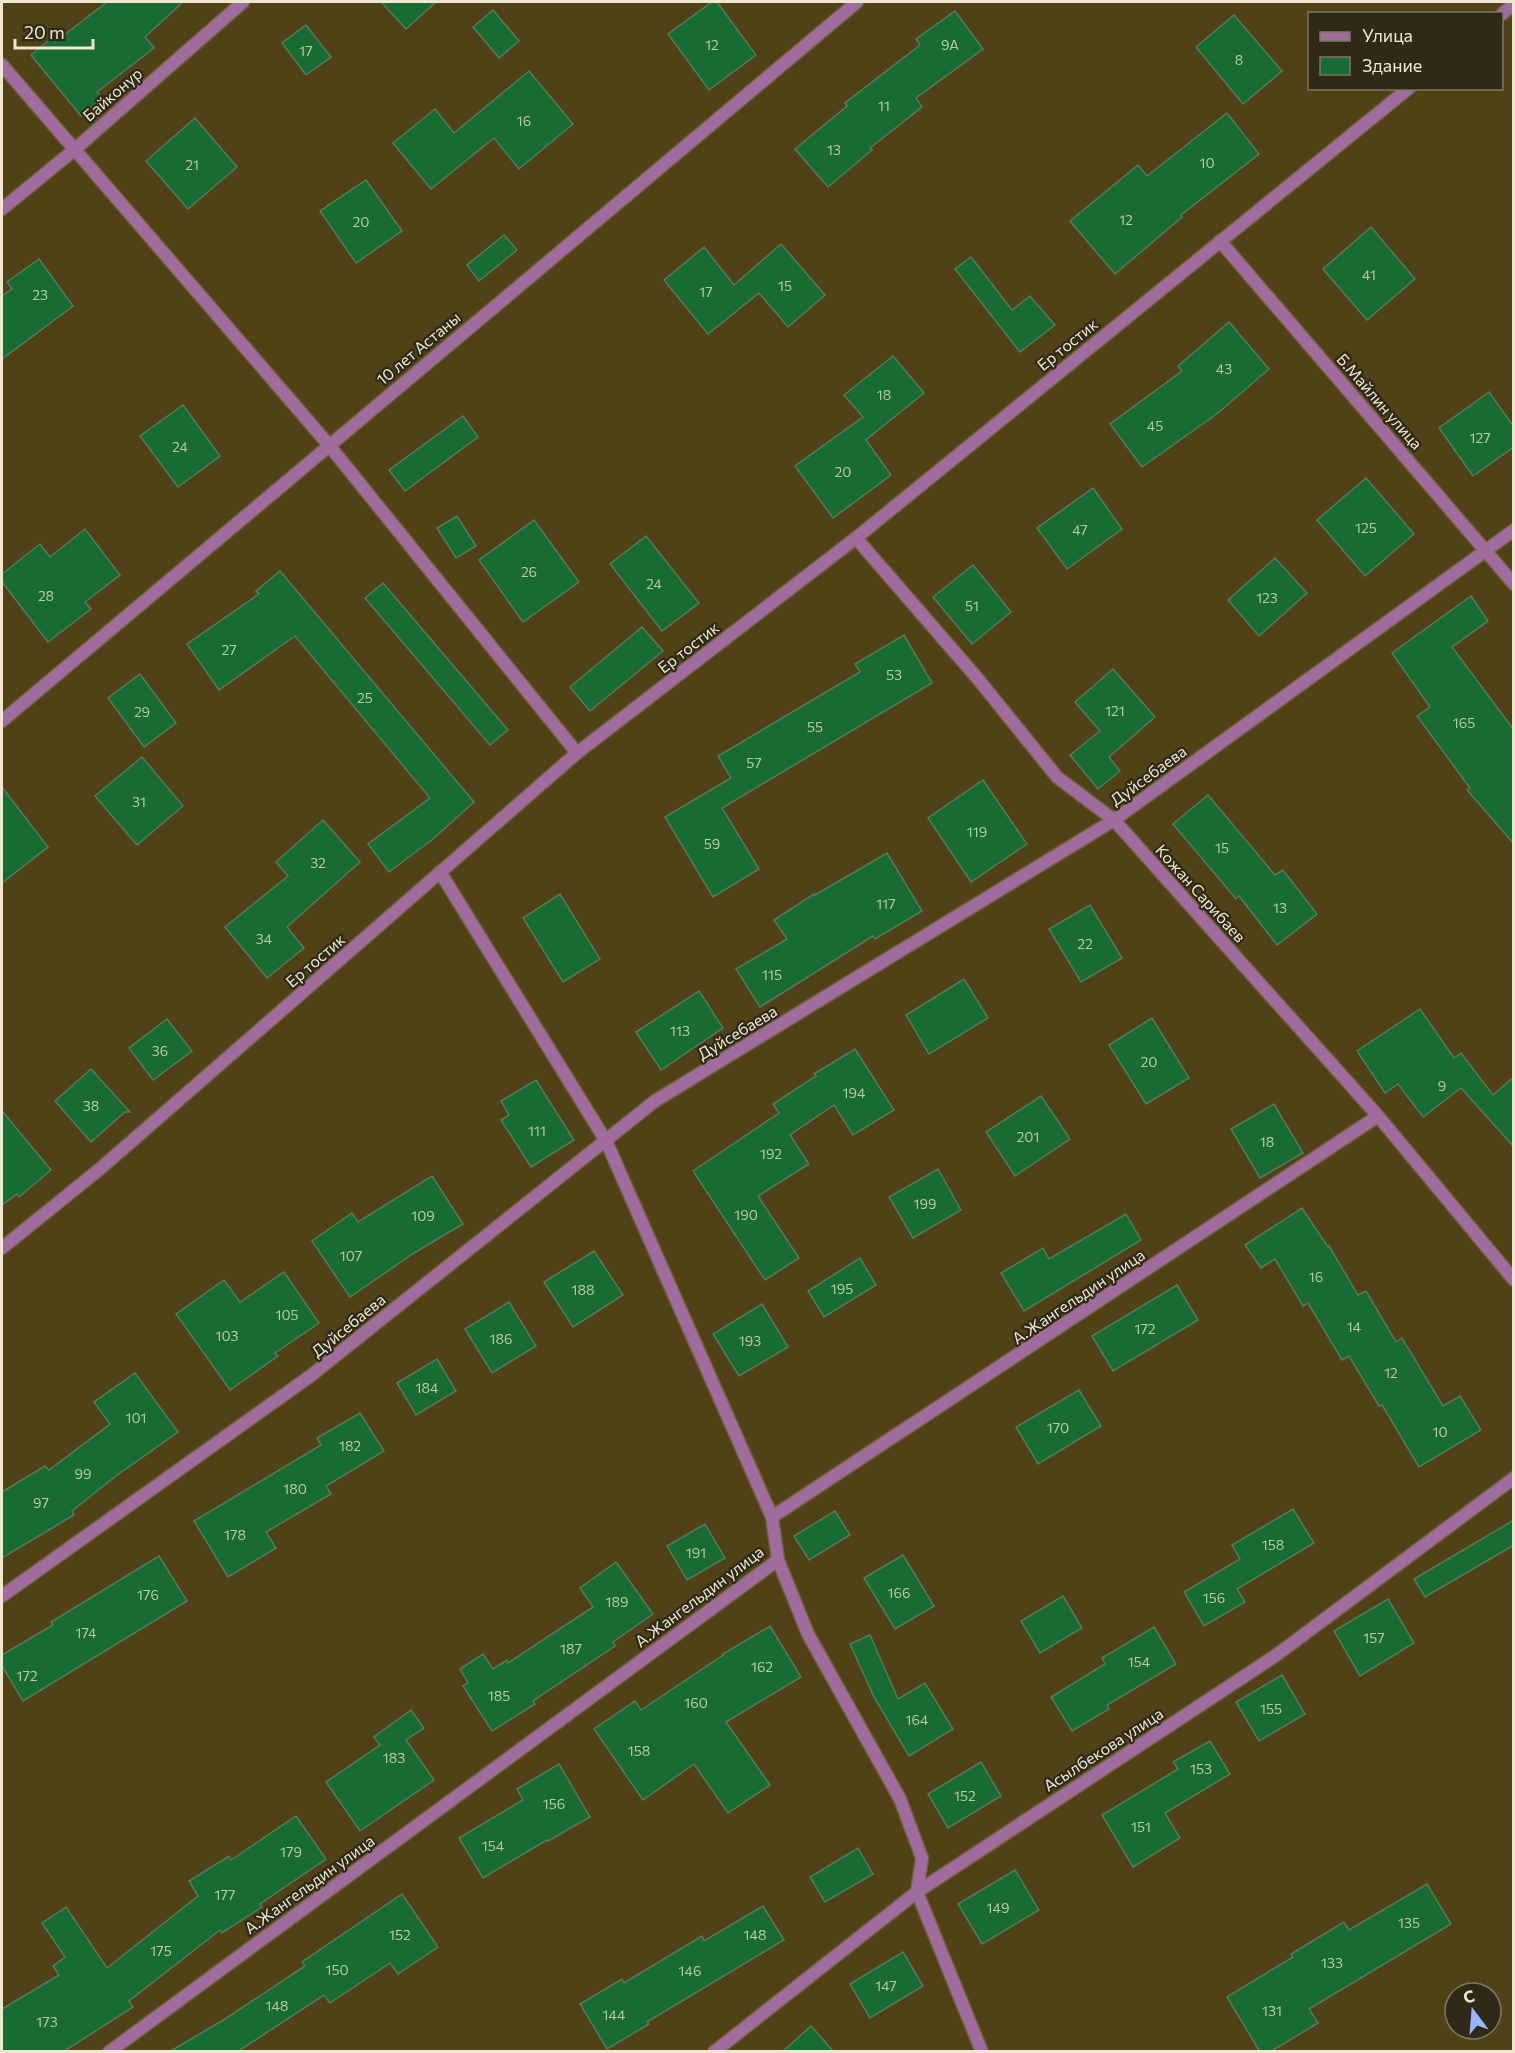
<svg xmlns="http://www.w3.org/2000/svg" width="1515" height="2053" viewBox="0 0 1515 2053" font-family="Commissioner,sans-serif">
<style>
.building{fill:#186b32;stroke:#567a5c;stroke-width:1.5}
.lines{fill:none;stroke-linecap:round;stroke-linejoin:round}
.lane-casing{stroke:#6d5f38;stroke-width:15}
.street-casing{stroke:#6d5f38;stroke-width:15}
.lane{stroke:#a06c9d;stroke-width:12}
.street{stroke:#a06c9d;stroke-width:12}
.labels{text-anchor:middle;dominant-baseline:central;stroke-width:4.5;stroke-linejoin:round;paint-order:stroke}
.number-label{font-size:14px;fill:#bac8a9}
.street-label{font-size:16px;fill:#f0e7d1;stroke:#2f2917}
</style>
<rect width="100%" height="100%" fill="#504117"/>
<!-- building -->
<g class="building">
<polygon points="107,2 183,2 145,37 154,48 97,92 103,98 81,116 31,55 52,38 55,42"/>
<polygon points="381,2 436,2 406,29"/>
<polygon points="712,2 717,2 756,55 709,90 668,34"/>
<polygon points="493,10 519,41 499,58 473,27"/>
<polygon points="955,11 983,49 916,98 922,107 870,148 872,150 828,187 795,149 847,106 845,103 920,45 916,39"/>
<polygon points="1234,15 1282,71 1243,104 1196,47"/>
<polygon points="306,25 331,57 306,75 282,43"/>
<polygon points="529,71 573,124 519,169 494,138 431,189 393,143 435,109 454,133"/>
<polygon points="1227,113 1259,154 1181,215 1182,217 1115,274 1070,221 1138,165 1147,176"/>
<polygon points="195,118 237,167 188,209 146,161"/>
<polygon points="366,180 402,231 356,263 320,211"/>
<polygon points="1371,227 1415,279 1367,320 1323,269"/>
<polygon points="504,235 517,250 479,281 467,265"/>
<polygon points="781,244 825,295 788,327 759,293 708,334 664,280 704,247 734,285"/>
<polygon points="971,257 1012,310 1030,296 1055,325 1020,352 955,269"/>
<polygon points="39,259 73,306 2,359 2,296 12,289 7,282"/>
<polygon points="1229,322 1269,369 1218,413 1142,467 1110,424 1182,371 1178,366"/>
<polygon points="893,356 924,393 866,440 891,475 833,518 795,466 863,417 844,395"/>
<polygon points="1489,392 1514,427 1514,447 1473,476 1439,428"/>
<polygon points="183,405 220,456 178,487 140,436"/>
<polygon points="463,416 478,437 405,491 389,470"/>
<polygon points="1366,478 1414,534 1365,576 1317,520"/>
<polygon points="1093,488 1122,529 1067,569 1037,528"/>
<polygon points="457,516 476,546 456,558 437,528"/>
<polygon points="534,520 579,582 523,622 479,560"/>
<polygon points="85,529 120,575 85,602 91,609 48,642 2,582 2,574 40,544 50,557"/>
<polygon points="646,536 699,603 662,631 610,564"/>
<polygon points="1275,558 1307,593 1259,636 1228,600"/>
<polygon points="973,565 1011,612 972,644 933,597"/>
<polygon points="280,571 474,802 433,839 389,872 368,844 430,798 295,636 219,690 187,644 259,594 256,591"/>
<polygon points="383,583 508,730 490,745 365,598"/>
<polygon points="1471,596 1488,621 1452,647 1514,730 1514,844 1467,790 1470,788 1417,716 1430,707 1392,653"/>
<polygon points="642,627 663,651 590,711 570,687"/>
<polygon points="904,635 932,683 722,808 759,869 713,897 665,817 731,778 718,756 860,672 855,664"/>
<polygon points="1113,669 1155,717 1109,757 1120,771 1098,789 1070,755 1100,731 1075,702"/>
<polygon points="140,674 176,723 144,747 108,698"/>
<polygon points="142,757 183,806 137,845 95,796"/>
<polygon points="983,780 1027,844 971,882 928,818"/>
<polygon points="2,787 48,847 2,883"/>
<polygon points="1208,795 1275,875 1283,870 1317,914 1277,945 1239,896 1236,899 1173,824"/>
<polygon points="323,820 360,862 287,927 304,948 267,978 225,927 288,876 276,862"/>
<polygon points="887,853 922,911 875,939 873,936 760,1007 736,969 787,939 774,920 814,894 815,895"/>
<polygon points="560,894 600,959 563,982 523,918"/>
<polygon points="1090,905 1122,958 1081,982 1049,929"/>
<polygon points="964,979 988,1018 929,1054 906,1015"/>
<polygon points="699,991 723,1028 661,1070 636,1032"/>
<polygon points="1420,1009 1454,1058 1461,1053 1493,1095 1514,1077 1514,1147 1461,1088 1423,1117 1398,1084 1385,1093 1357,1051"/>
<polygon points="1152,1018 1189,1078 1146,1104 1109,1045"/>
<polygon points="167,1019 192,1051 153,1080 129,1048"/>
<polygon points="855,1049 894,1110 853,1135 834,1105 790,1135 809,1164 758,1196 799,1258 765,1280 693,1171 779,1113 773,1104 816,1076 814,1074"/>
<polygon points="91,1069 130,1112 125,1112 91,1142 55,1101"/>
<polygon points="536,1080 574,1140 531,1167 501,1120 509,1115 501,1101"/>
<polygon points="1041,1096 1070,1139 1015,1176 986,1132"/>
<polygon points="1274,1104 1303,1153 1260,1178 1231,1129"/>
<polygon points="2,1111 51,1170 19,1197 17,1194 2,1205"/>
<polygon points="938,1169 961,1210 913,1238 889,1197"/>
<polygon points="432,1176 463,1224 414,1253 350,1297 312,1241 352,1213 358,1222"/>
<polygon points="1302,1208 1328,1247 1329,1246 1358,1295 1366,1291 1396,1342 1402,1338 1443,1406 1460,1396 1481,1430 1419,1467 1382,1405 1379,1406 1349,1356 1342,1360 1308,1303 1303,1306 1275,1259 1261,1268 1245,1245"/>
<polygon points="1126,1214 1141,1240 1024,1311 1001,1273 1043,1248 1049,1259"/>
<polygon points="594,1251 623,1295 573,1327 544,1282"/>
<polygon points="860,1258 876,1285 824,1317 808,1291"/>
<polygon points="284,1272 319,1323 275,1353 278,1356 230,1390 176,1314 224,1280 240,1302"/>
<polygon points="1177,1285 1198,1320 1113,1371 1092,1336"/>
<polygon points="509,1302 536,1346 492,1373 465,1329"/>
<polygon points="762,1304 788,1347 739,1376 713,1334"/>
<polygon points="437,1359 456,1391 416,1415 397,1383"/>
<polygon points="135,1373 178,1432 116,1476 72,1511 74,1515 2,1558 2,1492 45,1466 49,1470 110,1424 94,1402"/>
<polygon points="1079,1390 1101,1426 1038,1464 1016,1427"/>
<polygon points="360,1413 384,1451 326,1486 331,1494 266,1532 276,1548 228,1577 194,1521 321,1445 317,1438"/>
<polygon points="1293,1509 1314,1543 1237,1589 1245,1602 1204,1626 1184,1592 1240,1559 1232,1545"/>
<polygon points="835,1511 850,1535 809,1560 794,1536"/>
<polygon points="1514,1520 1514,1545 1425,1597 1414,1579"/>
<polygon points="705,1524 725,1558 687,1580 667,1546"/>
<polygon points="903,1555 934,1606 895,1629 864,1578"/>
<polygon points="159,1556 187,1601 23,1701 2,1666 2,1655 53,1625 51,1622"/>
<polygon points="616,1562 653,1614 613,1642 615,1646 533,1701 535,1704 492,1731 463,1686 468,1683 460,1669 483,1654 493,1669 507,1660 508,1663 593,1607 580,1588"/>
<polygon points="1063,1596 1082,1628 1040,1653 1021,1621"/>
<polygon points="1388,1599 1414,1643 1360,1676 1334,1631"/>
<polygon points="770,1626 801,1677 726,1722 770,1785 728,1813 694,1764 643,1800 594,1729 635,1701 641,1710 723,1655 723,1654"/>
<polygon points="1154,1627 1176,1664 1107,1705 1109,1709 1072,1731 1051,1697 1105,1664 1102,1658"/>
<polygon points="870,1635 898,1699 925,1683 953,1729 909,1756 874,1697 850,1644"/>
<polygon points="1282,1675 1305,1714 1259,1741 1236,1702"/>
<polygon points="411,1710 424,1728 406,1740 434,1780 360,1831 326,1782 380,1745 374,1737"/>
<polygon points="1210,1741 1230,1774 1165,1813 1180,1838 1133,1867 1102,1815 1178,1769 1173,1762"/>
<polygon points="981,1762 1001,1796 948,1828 928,1794"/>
<polygon points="559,1764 590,1817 548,1841 547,1840 483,1878 459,1838 523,1800 517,1789"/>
<polygon points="296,1816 326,1859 260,1904 262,1907 222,1933 220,1930 129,2001 133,2007 63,2052 2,2052 2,2009 59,1975 53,1966 65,1957 42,1923 66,1907 107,1968 198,1896 189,1881 229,1856 231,1860"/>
<polygon points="858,1848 873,1874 825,1902 810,1877"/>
<polygon points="1015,1870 1039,1910 982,1944 958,1904"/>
<polygon points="1427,1884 1451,1924 1309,2009 1318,2023 1270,2052 1260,2052 1227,1997 1293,1957 1291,1954 1344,1922 1349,1930"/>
<polygon points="402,1894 438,1947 398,1974 390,1963 330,2003 324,1995 237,2052 169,2052 225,2019 305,1966 302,1962"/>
<polygon points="763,1906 784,1940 647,2022 649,2024 607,2049 580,2004 622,1979 624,1983 702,1936 704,1941"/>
<polygon points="903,1952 923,1986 870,2018 850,1984"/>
<polygon points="811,2026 834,2052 782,2052"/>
</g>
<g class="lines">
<defs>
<polyline id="lane" points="778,1560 808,1634 900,1799 922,1858 917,1892 982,2052"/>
<g id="street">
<polyline points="1502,14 1514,4"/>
<polyline points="2,65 328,444 577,753"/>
<polyline points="2,209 74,150 243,2"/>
<polyline points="1220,241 1514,584"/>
<polyline points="856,538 978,679 1057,777 1114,820 1378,1116 1514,1280"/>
<polyline points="2,721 857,2"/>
<polyline points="440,872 606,1141 772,1517"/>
<polyline points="2,1248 101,1168 577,753 856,538 1409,88"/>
<polyline points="2,1596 309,1377 655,1101 1114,820 1514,530"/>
<polyline points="109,2052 778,1560 772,1517 1378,1116"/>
<polyline points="714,2052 917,1892 1275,1656 1514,1478"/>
</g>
</defs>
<!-- lane casing -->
<use href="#lane" class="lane-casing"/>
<!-- street casing -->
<use href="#street" class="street-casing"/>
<!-- lane -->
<use href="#lane" class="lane"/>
<!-- street -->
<use href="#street" class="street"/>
</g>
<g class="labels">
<!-- number labels -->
<g class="number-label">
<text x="712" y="44">12</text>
<text x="950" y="44">9А</text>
<text x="306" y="50">17</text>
<text x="1239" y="59">8</text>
<text x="884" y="105">11</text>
<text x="524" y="120">16</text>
<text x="834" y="149">13</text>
<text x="1207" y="162">10</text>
<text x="192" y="164">21</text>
<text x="1126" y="219">12</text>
<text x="361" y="221">20</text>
<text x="1369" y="274">41</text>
<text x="785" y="285">15</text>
<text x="706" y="291">17</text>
<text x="40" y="294">23</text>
<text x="1224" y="368">43</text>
<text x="884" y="394">18</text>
<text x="1155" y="425">45</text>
<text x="1480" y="437">127</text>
<text x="180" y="446">24</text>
<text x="843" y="471">20</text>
<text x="1366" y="527">125</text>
<text x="1080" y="529">47</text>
<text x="529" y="571">26</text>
<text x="654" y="583">24</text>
<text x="46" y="595">28</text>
<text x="1267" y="597">123</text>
<text x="972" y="605">51</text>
<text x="229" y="649">27</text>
<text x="894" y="674">53</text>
<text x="365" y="697">25</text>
<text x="1115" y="710">121</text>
<text x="142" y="711">29</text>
<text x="1464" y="722">165</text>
<text x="815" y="726">55</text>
<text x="754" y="762">57</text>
<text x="139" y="801">31</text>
<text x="977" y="831">119</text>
<text x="712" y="843">59</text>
<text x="1222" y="847">15</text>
<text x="318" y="862">32</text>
<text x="886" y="903">117</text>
<text x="1280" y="907">13</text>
<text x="264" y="938">34</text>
<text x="1085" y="943">22</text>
<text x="772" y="974">115</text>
<text x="680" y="1030">113</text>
<text x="160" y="1050">36</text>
<text x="1149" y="1061">20</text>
<text x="1442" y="1085">9</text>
<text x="854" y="1092">194</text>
<text x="91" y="1105">38</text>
<text x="537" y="1130">111</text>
<text x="1028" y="1136">201</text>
<text x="1267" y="1141">18</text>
<text x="771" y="1153">192</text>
<text x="925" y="1203">199</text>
<text x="746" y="1214">190</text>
<text x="423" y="1215">109</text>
<text x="351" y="1255">107</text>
<text x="1316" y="1276">16</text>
<text x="842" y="1288">195</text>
<text x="583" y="1289">188</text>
<text x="287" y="1314">105</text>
<text x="1354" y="1326">14</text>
<text x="1145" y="1328">172</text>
<text x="227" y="1335">103</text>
<text x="501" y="1338">186</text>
<text x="750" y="1340">193</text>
<text x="1391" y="1372">12</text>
<text x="427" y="1387">184</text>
<text x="136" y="1417">101</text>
<text x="1058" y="1427">170</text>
<text x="1440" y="1431">10</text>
<text x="350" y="1445">182</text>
<text x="83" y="1473">99</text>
<text x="295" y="1488">180</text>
<text x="41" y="1502">97</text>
<text x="235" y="1534">178</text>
<text x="1273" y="1544">158</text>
<text x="696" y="1552">191</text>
<text x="899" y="1592">166</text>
<text x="148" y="1594">176</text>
<text x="1214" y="1597">156</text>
<text x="617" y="1601">189</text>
<text x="86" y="1632">174</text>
<text x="1374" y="1637">157</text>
<text x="571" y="1648">187</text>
<text x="1139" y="1661">154</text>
<text x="762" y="1666">162</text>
<text x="27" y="1675">172</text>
<text x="499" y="1695">185</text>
<text x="696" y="1702">160</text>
<text x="1271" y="1708">155</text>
<text x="917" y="1719">164</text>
<text x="639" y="1750">158</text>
<text x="394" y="1757">183</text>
<text x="1201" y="1768">153</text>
<text x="965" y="1795">152</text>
<text x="554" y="1803">156</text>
<text x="1141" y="1826">151</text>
<text x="493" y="1845">154</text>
<text x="291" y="1851">179</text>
<text x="225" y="1894">177</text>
<text x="998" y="1907">149</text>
<text x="1409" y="1922">135</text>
<text x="400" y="1934">152</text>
<text x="755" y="1934">148</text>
<text x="161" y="1950">175</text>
<text x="1332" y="1962">133</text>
<text x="337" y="1969">150</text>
<text x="690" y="1970">146</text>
<text x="886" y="1985">147</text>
<text x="277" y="2005">148</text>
<text x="1272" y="2010">131</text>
<text x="614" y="2014">144</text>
<text x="47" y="2021">173</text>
</g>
<!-- street labels -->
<g class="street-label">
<text transform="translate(112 94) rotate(-41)">Байконур</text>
<text transform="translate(1067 344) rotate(-39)">Ер тостик</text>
<text transform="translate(418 348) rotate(-40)">10 лет Астаны</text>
<text transform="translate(1380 401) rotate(49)">Б.Майлин улица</text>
<text transform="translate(688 647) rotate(-38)">Ер тостик</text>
<text transform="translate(1148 775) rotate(-36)">Дуйсебаева</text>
<text transform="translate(1201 893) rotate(48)">Кожан Сарибаев</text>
<text transform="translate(315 960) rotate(-41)">Ер тостик</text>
<text transform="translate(737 1032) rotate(-31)">Дуйсебаева</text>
<text transform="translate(1078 1296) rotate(-34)">А.Жангельдин улица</text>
<text transform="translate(348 1325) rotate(-39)">Дуйсебаева</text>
<text transform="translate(699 1596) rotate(-37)">А.Жангельдин улица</text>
<text transform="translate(1103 1749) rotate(-33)">Асылбекова улица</text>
<text transform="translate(309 1884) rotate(-36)">А.Жангельдин улица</text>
</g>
</g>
<!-- border -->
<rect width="1515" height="2053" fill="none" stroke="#f0e7d1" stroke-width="6"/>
<!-- legend -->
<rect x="1308" y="12" width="195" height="78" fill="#2f2917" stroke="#7c7561" stroke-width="1.5"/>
<rect x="1320" y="32" width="30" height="9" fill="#a06c9d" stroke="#7c7561" stroke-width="1.5"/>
<text x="1362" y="42" font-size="18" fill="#f0e7d1">Улица</text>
<rect x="1320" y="57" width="30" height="18" fill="#186b32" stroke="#7c7561" stroke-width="1.5"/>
<text x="1362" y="72" font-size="18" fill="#f0e7d1">Здание</text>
<!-- north arrow -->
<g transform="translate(1473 2011) rotate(344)"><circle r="28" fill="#2f2917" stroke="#7c7561" stroke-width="1.5"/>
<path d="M0-4.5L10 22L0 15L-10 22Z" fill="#9bb4fd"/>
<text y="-9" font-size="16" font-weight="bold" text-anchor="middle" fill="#f0e7d1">С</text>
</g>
<!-- scale -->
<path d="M15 39v9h78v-9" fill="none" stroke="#f0e7d1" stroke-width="3"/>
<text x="24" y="39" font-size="18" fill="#f0e7d1" stroke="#2f2917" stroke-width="4.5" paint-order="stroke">20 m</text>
</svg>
